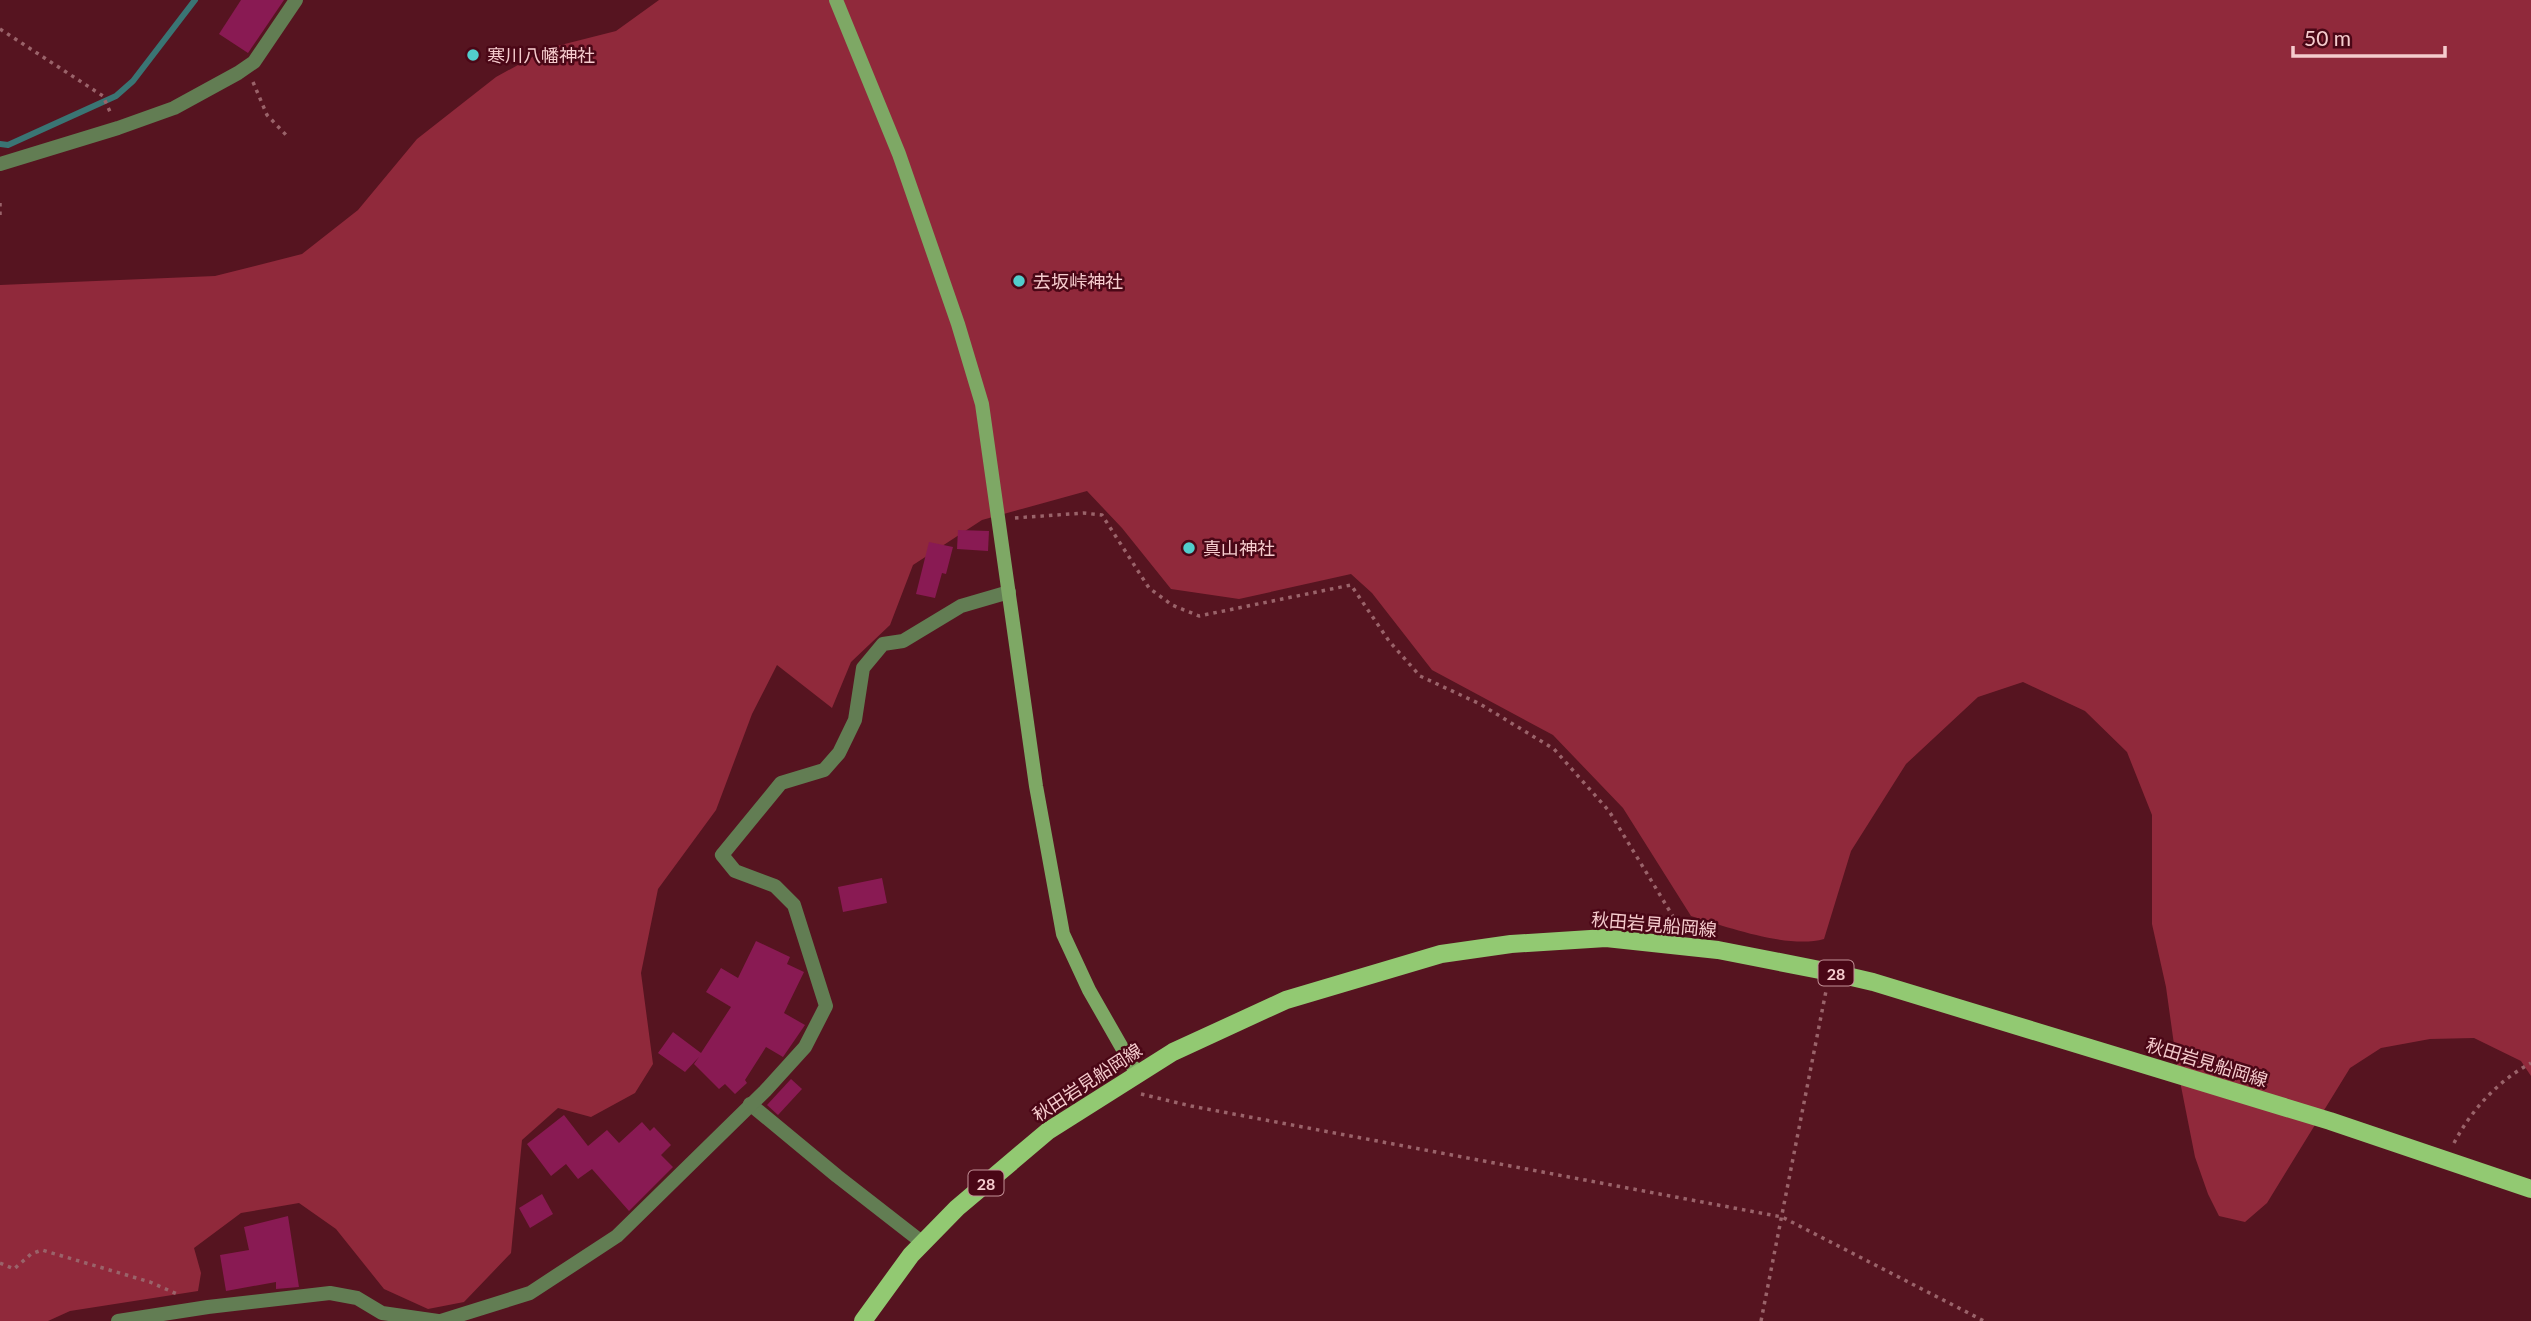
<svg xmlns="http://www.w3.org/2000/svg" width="2531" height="1321" viewBox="0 0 2531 1321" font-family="Lato,'Noto Sans JP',sans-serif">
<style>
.green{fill:#90293b}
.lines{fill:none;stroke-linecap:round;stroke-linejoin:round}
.stream{stroke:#3a7574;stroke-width:6}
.building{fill:#891a53}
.path{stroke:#9a636a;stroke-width:3.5;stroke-dasharray:3.5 5;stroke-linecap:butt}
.street{stroke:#627d53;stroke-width:14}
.secondary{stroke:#7ea865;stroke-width:14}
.primary{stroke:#92c972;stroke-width:18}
.poi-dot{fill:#52cdcc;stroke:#4a0716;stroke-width:2.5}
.labels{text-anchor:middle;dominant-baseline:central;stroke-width:5;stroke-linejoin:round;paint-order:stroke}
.shield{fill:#4a0716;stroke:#c29197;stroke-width:2}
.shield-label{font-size:16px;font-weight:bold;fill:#f6ccce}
.poi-label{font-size:18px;fill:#f6ccce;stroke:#4a0716;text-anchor:start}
.street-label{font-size:18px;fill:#f6ccce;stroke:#4a0716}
</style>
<rect width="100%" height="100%" fill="#561420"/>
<!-- green -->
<path class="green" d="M659,0h1872v1076l-10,-15 -47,-23 -44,1 -49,9 -31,20 -83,135 -22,19 -26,-6 -11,-22 -13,-37 -18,-91 -11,-79 -14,-63v-109l-25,-63 -42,-41 -62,-29 -45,15 -72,67 -55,87 -27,88c-36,10 -97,-12 -133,-23l-68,-108 -70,-73 -121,-65 -60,-77 -21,-19 -112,25 -68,-10 -49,-61 -35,-37 -105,29 -69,45 -23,60 -39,37 -19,46 -55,-43 -25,49 -36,96 -58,79 -17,84 12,91 -18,29 -44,24 -33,-9 -36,32 -11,113 -47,49 -36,7 -44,-20 -48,-60 -37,-26 -58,10 -47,35 7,25 -3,18 -128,20 -22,10h-48v-1036l215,-9 87,-22 56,-44 59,-71 79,-62 53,-29 67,-17z"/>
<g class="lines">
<!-- stream -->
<polyline class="stream" points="0,144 8,145 116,96 133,81 195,0"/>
</g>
<!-- building -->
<g class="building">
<polygon points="241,0 284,0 248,53 219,34"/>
<polygon points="958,530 989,531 988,551 957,549"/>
<polygon points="929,542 953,547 946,574 942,573 935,598 916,594"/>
<polygon points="882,878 887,903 843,912 838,887"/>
<polygon points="756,941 790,957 787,964 804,972 784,1013 805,1025 783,1057 766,1047 745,1080 747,1083 735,1094 725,1084 719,1089 694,1064 699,1057 685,1072 658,1053 673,1032 701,1053 731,1007 706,992 721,968 738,978"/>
<polygon points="791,1079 802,1089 778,1115 767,1105"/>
<polygon points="564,1115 588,1146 607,1130 619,1143 642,1122 650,1131 654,1127 671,1145 661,1155 673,1167 629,1211 592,1169 578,1179 566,1164 551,1176 527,1144"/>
<polygon points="542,1194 553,1214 530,1228 519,1208"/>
<polygon points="288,1216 299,1287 276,1289 276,1282 226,1291 220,1255 249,1250 244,1227"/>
</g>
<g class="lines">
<!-- path -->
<g class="path">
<polyline points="0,29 103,96 111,114"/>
<polyline points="253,82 267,115 288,137"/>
<polyline points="0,203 0,220"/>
<polyline points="1015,518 1083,513 1102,515 1149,588 1172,605 1199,616 1351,585 1389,641 1420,676 1480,704 1554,749 1609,811 1680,928"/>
<polyline points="1141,1094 1191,1106 1782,1217 1984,1321"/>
<path d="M2454,1143c18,-34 44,-62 77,-80"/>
<polyline points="0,1263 14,1269 31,1254 42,1250 150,1282 177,1294"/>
<polyline points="1761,1321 1826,991"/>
</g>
<!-- street -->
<g class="street">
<polyline points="0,164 118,128 174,108 238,73 254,62 296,0"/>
<polyline points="750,1104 837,1176 923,1243"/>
<polyline points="118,1321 208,1307 330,1293 357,1298 382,1313 438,1321"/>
<polyline points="441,1321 530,1293 617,1236 765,1091 805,1047 826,1006 794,905 775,886 735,871 722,855 781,783 824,770 839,753 855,720 863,668 883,644 903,641 961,606 1009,592"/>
</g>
<!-- secondary -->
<polyline class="secondary" points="836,0 899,154 958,324 982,404 1036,786 1063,934 1089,990 1137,1074"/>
<!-- primary -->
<polyline class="primary" points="863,1321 911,1255 957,1208 1048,1131 1173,1052 1286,1000 1441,954 1511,944 1606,938 1718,950 1830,972 1873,982 2330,1121 2531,1189"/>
</g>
<!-- markers -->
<g class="poi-dot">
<circle cx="473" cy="55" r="7"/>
<circle cx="1019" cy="281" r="7"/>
<circle cx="1189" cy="548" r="7"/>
</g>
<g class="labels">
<!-- shield labels -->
<g class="shield">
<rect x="1818.5" y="960.5" width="35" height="25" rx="5"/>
<rect x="968.5" y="1170.5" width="35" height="25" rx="5"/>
</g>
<g class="shield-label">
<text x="1836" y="973">28</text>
<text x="986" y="1183">28</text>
</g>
<!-- poi labels -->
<g class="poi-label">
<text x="487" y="55">寒川八幡神社</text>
<text x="1033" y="281">去坂峠神社</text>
<text x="1203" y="548">真山神社</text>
</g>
<!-- street labels -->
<g class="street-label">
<text transform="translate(1654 924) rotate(5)">秋田岩見船岡線</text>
<text transform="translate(2207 1062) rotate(17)">秋田岩見船岡線</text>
<text transform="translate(1087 1082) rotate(-33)">秋田岩見船岡線</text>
</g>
</g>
<!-- scale -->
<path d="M2293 46v10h152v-10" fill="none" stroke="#f6ccce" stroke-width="3.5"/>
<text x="2304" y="46" font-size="21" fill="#f6ccce" stroke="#4a0716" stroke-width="5" paint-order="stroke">50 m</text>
</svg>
